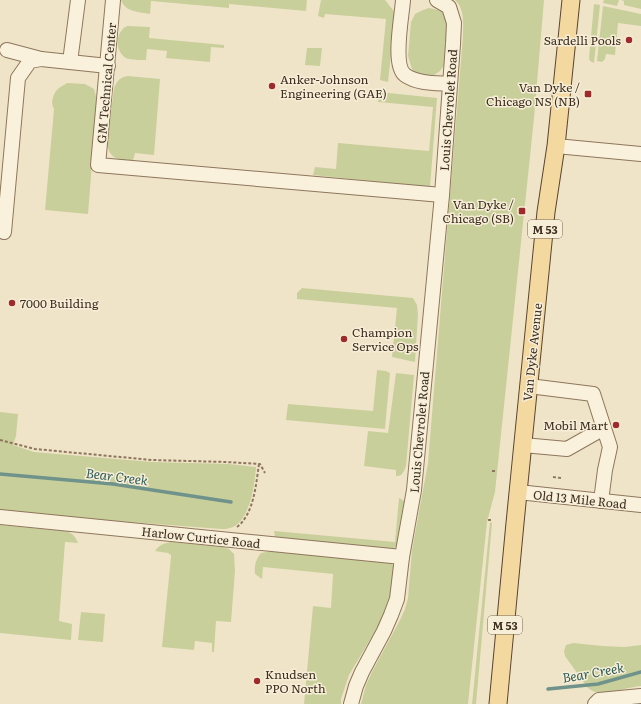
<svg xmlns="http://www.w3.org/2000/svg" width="641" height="704" viewBox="0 0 641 704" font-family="Literata,serif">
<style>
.green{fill:#c9cf9b}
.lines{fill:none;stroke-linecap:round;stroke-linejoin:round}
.stream{stroke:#6f938a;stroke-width:3.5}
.minor-casing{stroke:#8d765c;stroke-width:16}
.major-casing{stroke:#5b4430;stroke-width:19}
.path{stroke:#8d765c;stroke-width:2;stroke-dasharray:3 2;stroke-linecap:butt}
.minor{stroke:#faf1dc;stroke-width:14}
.major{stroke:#f3d9a0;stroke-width:17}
.poi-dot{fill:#9e2a2b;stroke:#f7eed8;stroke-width:1.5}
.labels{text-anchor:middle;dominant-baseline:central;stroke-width:3;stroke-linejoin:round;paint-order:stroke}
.shield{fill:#f7eed8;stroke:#756857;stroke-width:1}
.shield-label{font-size:11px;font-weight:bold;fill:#3d2e20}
.poi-label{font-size:12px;fill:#3d2e20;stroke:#f7eed8;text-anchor:end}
.street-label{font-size:12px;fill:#3d2e20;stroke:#f7eed8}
.water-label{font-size:13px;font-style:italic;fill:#2f5d5a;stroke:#f7eed8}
</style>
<rect width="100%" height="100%" fill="#f0e4c8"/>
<!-- green -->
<g class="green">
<path d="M121,0h186l-1,11 -77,-7v4l-78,-7 -1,13c-11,-2 -25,-2 -29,-14z"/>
<polygon points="321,0 385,0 393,10 395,17 388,82 380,80 386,19 325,14 324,18 318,16"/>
<path d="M455,0h89l-10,118 -39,374 -8,30 -19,182h-107l5,-19 6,-13 28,-52 5,-11 3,-11 4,-48 16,-87 35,-427c0,-12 2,-27 -8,-36z"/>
<polygon points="604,0 619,0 617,6 603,3"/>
<polygon points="621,0 641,0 641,9 624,5 624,1"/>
<polygon points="594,4 600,5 594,63 590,61 589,58"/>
<polygon points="603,6 641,14 641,26 618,23 615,55 606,54 605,59 602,62 597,61"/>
<path d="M429,8c10,2 13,2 19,11l-3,45 -5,7 -6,4 -7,1 -8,-1 -7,-6 -4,-13 3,-34 4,-8 8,-4z"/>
<path d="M128,26l22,1 -1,11 75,7v3l-13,-1 -1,15 -44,-4 1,-7 -20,-2 -1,11c-6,0 -15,0 -20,-2 -10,-6 -11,-22 -3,-29 0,-1 4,-3 5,-3z"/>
<polygon points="307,48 322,48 320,66 305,65"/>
<path d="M128,76l32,3 -6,76 -19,-2 -2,8c-13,-1 -24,-1 -26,-18l7,-55c3,-7 6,-11 14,-12z"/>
<path d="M67,83l18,1 9,5 3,11 -9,114 -43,-4 9,-101c-4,-6 -1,-16 5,-21 2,-2 6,-3 8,-5z"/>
<polygon points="379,92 437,98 430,187 313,175 315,167 336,169 338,143 429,151 433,107 378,102"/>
<polygon points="302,288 413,298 417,305 418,314 415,362 392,357 397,308 297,299 297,293"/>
<polygon points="377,370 386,371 390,373 385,429 286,420 288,404 373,411"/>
<path d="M396,373l18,2 -8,91c-2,5 -4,11 -10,10v-6l-32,-4 4,-35 20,2z"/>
<path d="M0,412l18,2 -2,22 -3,9 21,7 118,10 77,2 27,3c-1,16 -6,56 -26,61 -3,1 -6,1 -9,1l-221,-17z"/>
<polygon points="399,498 404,501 407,509 401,543 394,548 368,550 275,537 274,531 395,542"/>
<polygon points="490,522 492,523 476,704 472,704"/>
<path d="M0,525l64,6c8,1 11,5 14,12l-13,-1 -6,79 13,3 -1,16 -71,-7z"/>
<path d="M171,542l52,5 6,2 5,5 1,17 -4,51 -15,-1 -2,31h-2v-9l-17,-2 -1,9 -32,-3 9,-90v-2l-3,-2 -13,-2c4,-6 9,-8 16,-9z"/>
<path d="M271,551l118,11 3,2 3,4 -5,31 -10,24 -31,52 -8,24v5h-37l9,-98 18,2 2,-34 -70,-7 -1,12 -7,-5c-1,-9 1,-15 6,-21z"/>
<polygon points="81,612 105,614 103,642 78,640"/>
<path d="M573,643l30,3 21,1 17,-2v41c-13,1 -34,9 -46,6 -3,-1 -6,-3 -8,-5l-22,-31 -1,-5 2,-6z"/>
</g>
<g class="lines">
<!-- stream -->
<g class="stream">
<polyline points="0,474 113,484 231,502"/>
<polyline points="548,689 598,684 641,672"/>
</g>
<defs>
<g id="minor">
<polyline points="113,0 98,165 442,195"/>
<path d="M403,0c-1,16 -11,65 2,75 13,9 31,8 45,9"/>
<polyline points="7,50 41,59 108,66"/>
<polyline points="70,62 78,0"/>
<polyline points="556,146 641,154"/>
<polyline points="4,232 18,78 30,61 41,59"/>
<polyline points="529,386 593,394 610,447 605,470 601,501"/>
<polyline points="523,445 567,449 604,428"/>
<polyline points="518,492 641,505"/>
<polyline points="0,517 402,557"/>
<polyline points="351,704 356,686 362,672 384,631 391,615 397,599 402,557 414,490 442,195 453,44 454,23 449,7 437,0"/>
<polyline points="595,704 599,700 641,696"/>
</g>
<polyline id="major" points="498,704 515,523 546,212 556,146 571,0"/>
</defs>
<!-- minor casing -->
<use href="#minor" class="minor-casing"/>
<!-- major casing -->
<use href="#major" class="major-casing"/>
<!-- path -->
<g class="path">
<polyline points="0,440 35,449 152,460 226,462 260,464 265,473"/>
<polyline points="492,471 495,471"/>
<polyline points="553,477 561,478"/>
<polyline points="488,520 492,520"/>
<path d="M237,527c17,-13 19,-43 22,-63"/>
</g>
<!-- minor -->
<use href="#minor" class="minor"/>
<!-- major -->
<use href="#major" class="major"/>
</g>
<!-- markers -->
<g class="poi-dot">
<circle cx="629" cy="40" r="4"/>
<circle cx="272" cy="86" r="4"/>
<rect x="584" y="90" width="8" height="8" rx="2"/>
<rect x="518" y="207" width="8" height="8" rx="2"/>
<circle cx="12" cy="303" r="4"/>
<circle cx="344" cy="339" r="4"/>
<circle cx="616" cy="425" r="4"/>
<circle cx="257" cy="681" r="4"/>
</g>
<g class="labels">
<!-- shield labels -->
<g class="shield">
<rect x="528" y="220" width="34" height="18" rx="3"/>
<rect x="488" y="616" width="34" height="18" rx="3"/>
</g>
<g class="shield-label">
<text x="545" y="229">M 53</text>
<text x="505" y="625">M 53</text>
</g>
<!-- poi labels -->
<g class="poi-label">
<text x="621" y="40">Sardelli Pools</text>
<text x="280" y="79" text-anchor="start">Anker-Johnson<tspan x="280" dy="14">Engineering (GAE)</tspan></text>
<text x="580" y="87">Van Dyke /<tspan x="580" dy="14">Chicago NS (NB)</tspan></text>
<text x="514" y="204">Van Dyke /<tspan x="514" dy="14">Chicago (SB)</tspan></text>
<text x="20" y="303" text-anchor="start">7000 Building</text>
<text x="352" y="332" text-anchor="start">Champion<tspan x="352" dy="14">Service Ops</tspan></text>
<text x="608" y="425">Mobil Mart</text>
<text x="265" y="674" text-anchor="start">Knudsen<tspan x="265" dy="14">PPO North</tspan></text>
</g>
<!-- street labels -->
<g class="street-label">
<text transform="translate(106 83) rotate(-85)">GM Technical Center</text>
<text transform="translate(448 110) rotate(-86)">Louis Chevrolet Road</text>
<text transform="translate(532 352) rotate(-84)">Van Dyke Avenue</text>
<text transform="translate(419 432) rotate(-85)">Louis Chevrolet Road</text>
<text transform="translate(580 499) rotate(6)">Old 13 Mile Road</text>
<text transform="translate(201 537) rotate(6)">Harlow Curtice Road</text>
</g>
<!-- water labels -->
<g class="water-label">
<text transform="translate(117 476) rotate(7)">Bear Creek</text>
<text transform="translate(593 672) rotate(-10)">Bear Creek</text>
</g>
</g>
</svg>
